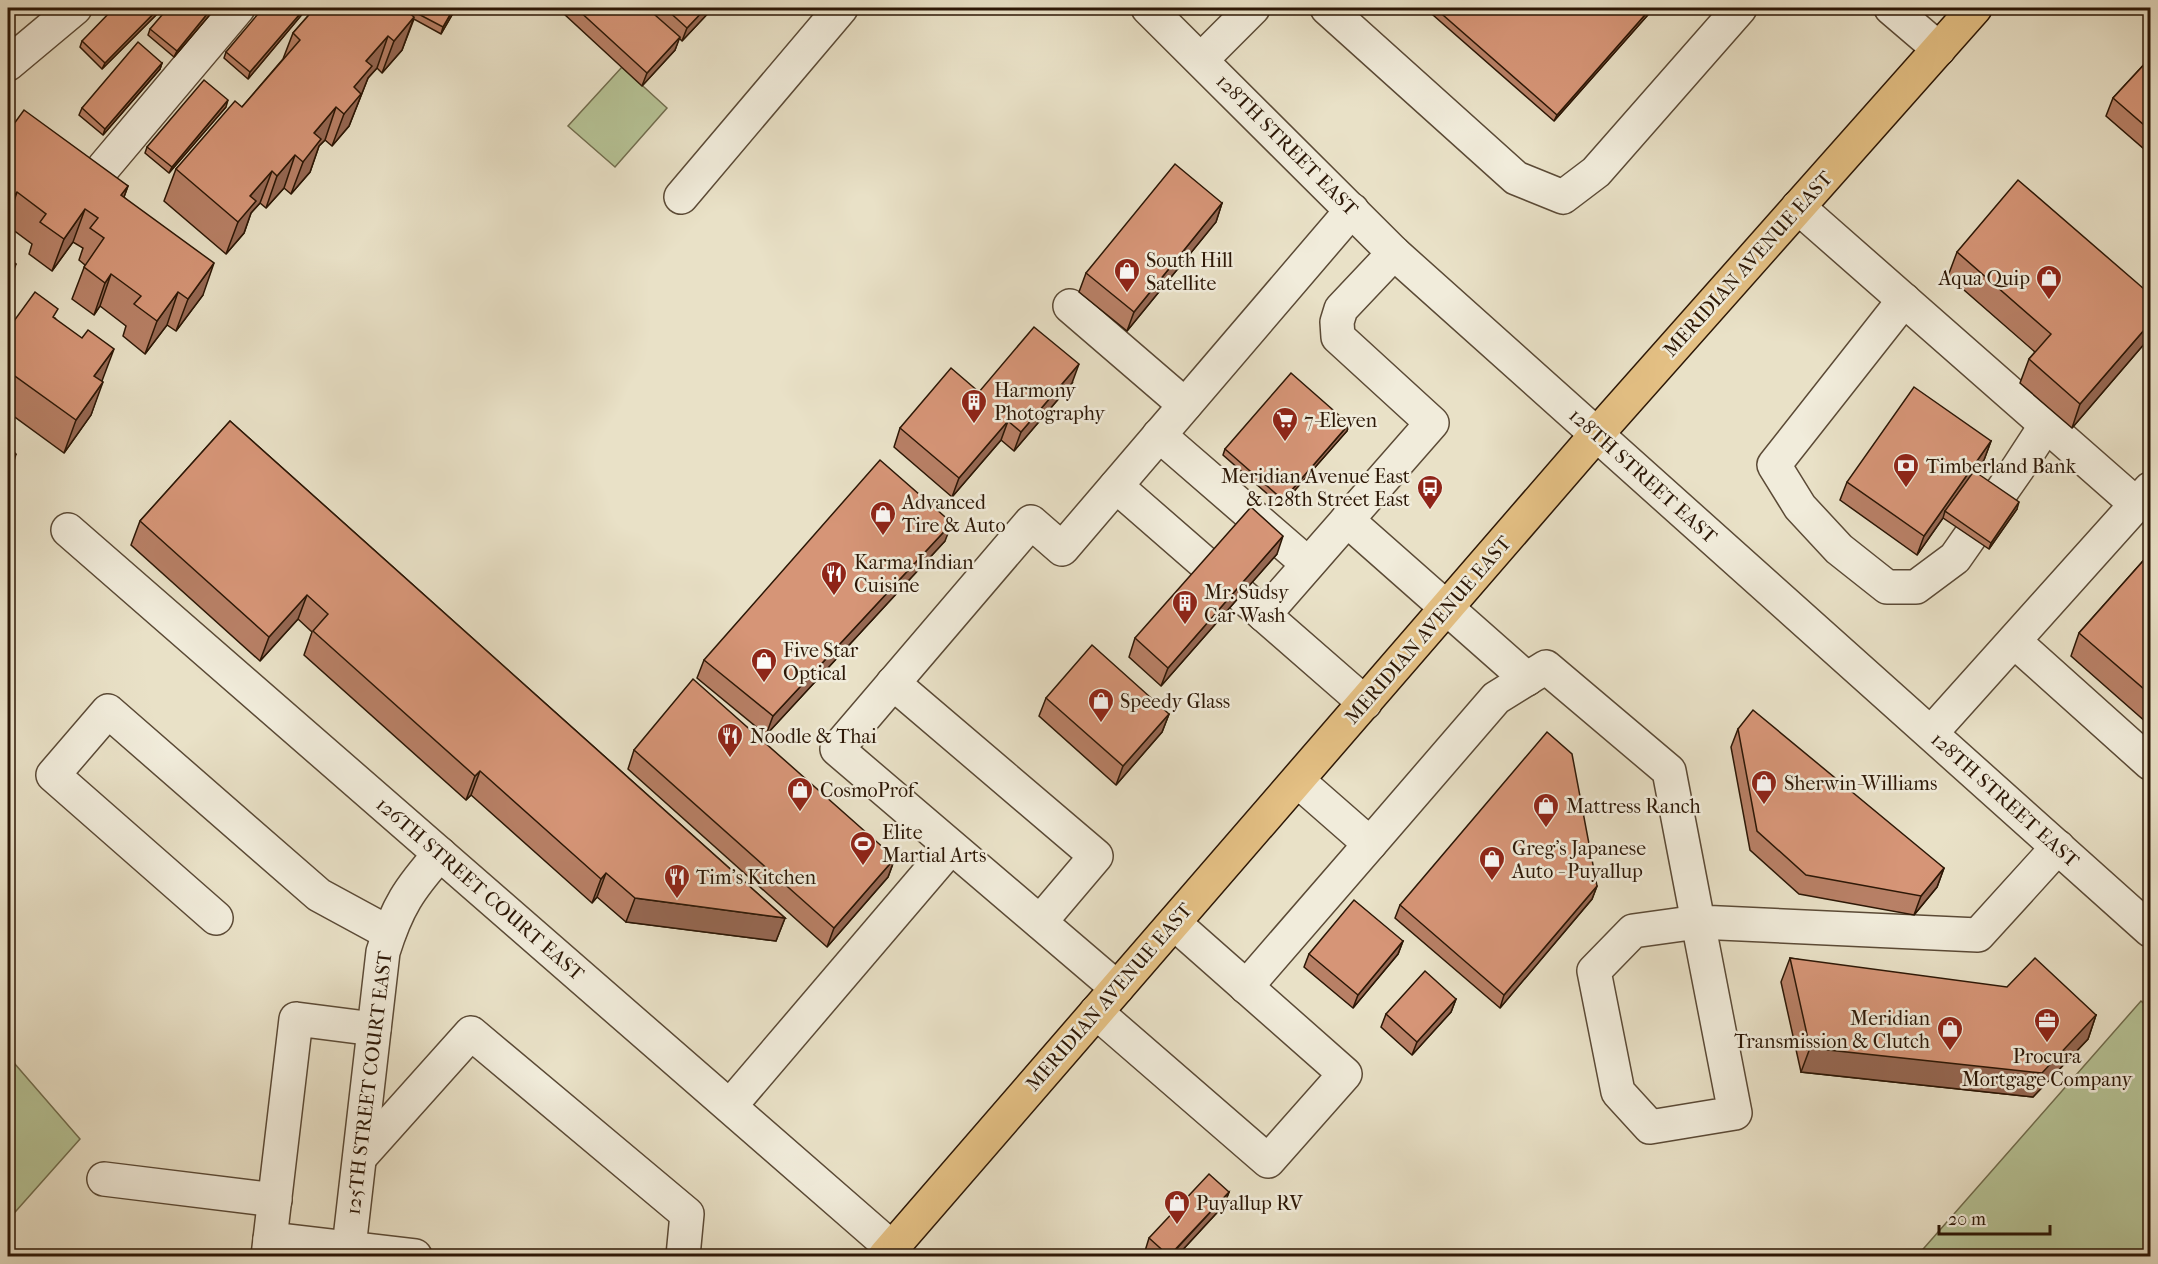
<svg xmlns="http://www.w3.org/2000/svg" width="2158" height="1264" viewBox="0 0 2158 1264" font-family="'IM FELL French Canon',serif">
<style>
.green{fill:#b6c396;stroke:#716d4e;stroke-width:1.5}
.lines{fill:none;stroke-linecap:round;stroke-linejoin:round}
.minor-casing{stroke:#5b4a36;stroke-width:36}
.major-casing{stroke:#2c1706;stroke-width:36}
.minor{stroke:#f1ecdb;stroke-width:33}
.major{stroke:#e4c084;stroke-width:33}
.wall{fill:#b88066;stroke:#2c1706;stroke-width:1.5}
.shaded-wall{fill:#966853;stroke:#2c1706;stroke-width:1.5}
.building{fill:#d69577;stroke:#2c1706;stroke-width:1.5}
.labels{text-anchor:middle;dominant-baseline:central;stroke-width:5;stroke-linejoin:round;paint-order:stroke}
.street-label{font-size:20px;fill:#2c1706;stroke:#f1ecdb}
.poi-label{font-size:20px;fill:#2c1706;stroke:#f1ecdb;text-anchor:start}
</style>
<rect width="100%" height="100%" fill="#e9e1c7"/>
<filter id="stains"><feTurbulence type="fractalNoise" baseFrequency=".00333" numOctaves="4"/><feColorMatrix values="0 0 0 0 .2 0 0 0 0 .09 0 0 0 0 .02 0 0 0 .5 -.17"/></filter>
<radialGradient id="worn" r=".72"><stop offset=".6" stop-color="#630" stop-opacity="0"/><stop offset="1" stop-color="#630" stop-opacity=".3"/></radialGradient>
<!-- green -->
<g class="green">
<polygon points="622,67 667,108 615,167 568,126"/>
<polygon points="2141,1001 2150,1009 2150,1256 1917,1256"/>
<polygon points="8,1056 80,1139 8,1220"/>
</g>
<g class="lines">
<defs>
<g id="minor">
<polyline points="1148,8 1394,253 2150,930"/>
<polyline points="1327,8 1516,178 1563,197 1596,172 1740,8"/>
<polyline points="1891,8 1939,49"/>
<polyline points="1201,60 1253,8"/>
<polyline points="8,64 75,8"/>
<polyline points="104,167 238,8"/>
<polyline points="681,197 841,8"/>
<polyline points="1798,207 2136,504"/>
<polyline points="1394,253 1341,309 1337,322 1338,337 1432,423 1347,520 1527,679"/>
<polyline points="1904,300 1774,465 1800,507 1839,549 1887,587 1916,587 1955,558 2018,468 2046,425"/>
<polyline points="1070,306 1185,405"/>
<polyline points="1159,435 1308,564"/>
<polyline points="1116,486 1365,703"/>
<polyline points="68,530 892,1248"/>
<polyline points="1264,615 1347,520"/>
<polyline points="2014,641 2150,763"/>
<polyline points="893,683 1096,856 1040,922"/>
<polyline points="1931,733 2150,489"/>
<polyline points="1298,781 1370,844 1496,698 1546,667 1669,771 1698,922 1978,935 2058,847"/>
<polyline points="216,918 53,775 108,711 319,895 389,933"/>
<polygon points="1698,922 1735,1113 1650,1127 1618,1092 1594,971 1633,931"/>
<polyline points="1246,987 1370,844"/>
<polyline points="1117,988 837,749 1031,522 1062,549 1352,210"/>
<polyline points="1096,1012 1268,1161 1345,1074 1174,923"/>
<polyline points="730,1106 951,847"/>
<polyline points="360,1157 471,1033 687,1214 683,1256"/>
<polyline points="104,1179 275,1200"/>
<polyline points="270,1239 415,1256"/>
<polyline points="268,1256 296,1019 374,1029"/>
<path d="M348,1256l35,-304c14,-45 26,-63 57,-98"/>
</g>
<polyline id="major" points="885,1256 1596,435 1975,8"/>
</defs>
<!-- minor casing -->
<use href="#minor" class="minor-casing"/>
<!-- major casing -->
<use href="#major" class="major-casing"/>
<!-- minor -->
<use href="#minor" class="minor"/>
<!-- major -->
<use href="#major" class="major"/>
</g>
<!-- wall -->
<g class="wall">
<polygon points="163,8 102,69 80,47 82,41"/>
<polygon points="315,8 456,8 441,34 414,19 402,50 382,73 377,68 368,78 349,126 332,146 325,140 319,146 310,172 291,194 284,188 266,208 260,203 251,213 244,233 226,254 164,201 176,169 242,107 283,59 293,33"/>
<polygon points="565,8 713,8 682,41 679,38 675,50 642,86 563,13"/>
<polygon points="1425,8 1654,8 1554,121"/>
<polygon points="213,11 174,57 148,35 150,29"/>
<polygon points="304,12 248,79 224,58 226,52"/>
<polygon points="2151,57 2151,155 2106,116 2113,98"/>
<polygon points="162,63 160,69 103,135 79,115 82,108"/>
<polygon points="226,107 169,173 145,153 147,147"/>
<polygon points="8,132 128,186 124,197 203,295 176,331 167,325 145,354 123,336 126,326 100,306 94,315 72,299 85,265 79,260 83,248 73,242 52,271 29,254 32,244 8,226"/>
<polygon points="1222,203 1216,222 1127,331 1079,292 1086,273"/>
<polygon points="1957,252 2151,295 2151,336 2072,428 2020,383 2029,359 2035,352 1948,276"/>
<polygon points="8,316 14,321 55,318 102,382 91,415 64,453 8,412"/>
<polygon points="1072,383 1014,451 1001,440 952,497 894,447 900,428 979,392"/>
<polygon points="230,421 785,918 776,941 626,922 597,897 592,903 471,795 466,800 304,655 312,632 298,619 260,661 131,545 140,521"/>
<polygon points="1349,424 1347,431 1281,506 1223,455 1225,449"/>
<polygon points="1991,441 1984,460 1975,472 2017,509 1989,549 1943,518 1917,555 1840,500 1847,482"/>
<polygon points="945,541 766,735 697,678 704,660"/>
<polygon points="2151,552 2151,719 2147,723 2071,656 2079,633"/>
<polygon points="1277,554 1161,686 1129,657 1135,638"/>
<polygon points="1046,698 1169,714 1162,732 1116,785 1039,716"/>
<polygon points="1738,729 1944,868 1937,887 1914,915 1799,894 1750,850 1731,747"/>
<polygon points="634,750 895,858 888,877 827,947 628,769"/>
<polygon points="1597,886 1592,899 1500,1008 1395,918 1400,905"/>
<polygon points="1403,941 1398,954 1353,1008 1304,967 1309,954"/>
<polygon points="1790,958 2096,1015 2088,1039 2033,1097 1801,1072 1781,982"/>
<polygon points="1456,999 1451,1012 1412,1055 1381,1027 1386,1014"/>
<polygon points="1229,1192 1224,1205 1176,1257 1151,1257 1145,1251 1149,1238"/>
</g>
<!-- shaded-wall -->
<g class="shaded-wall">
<polygon points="159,8 163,8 102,69 105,63"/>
<polygon points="212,8 214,8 213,11 174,57 177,51"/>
<polygon points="305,8 304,12 248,79 250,72"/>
<polygon points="454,8 456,8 441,34 443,27"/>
<polygon points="706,8 713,8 682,41 687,28"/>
<polygon points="1651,8 1654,8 1554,121 1557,115"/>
<polygon points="414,17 402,50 382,73 394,41"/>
<polygon points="388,36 377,68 368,78 349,126 332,146 354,87 366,61"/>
<polygon points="680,37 675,50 642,86 647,73"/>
<polygon points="162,63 160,69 103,135 105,129"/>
<polygon points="228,100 226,107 169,173 172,167"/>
<polygon points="336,107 325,140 319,146 310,172 291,194 314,133"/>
<polygon points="295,155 284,188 266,208 277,176"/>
<polygon points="272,171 260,203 251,213 244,233 226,254 238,222 250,196"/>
<polygon points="128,186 116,218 121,195"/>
<polygon points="17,192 8,219 8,211 11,200"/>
<polygon points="1222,203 1216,222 1127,331 1134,312"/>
<polygon points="85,209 73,242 52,271 64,239"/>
<polygon points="214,263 203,295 176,331 188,299"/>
<polygon points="16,264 8,286 8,275"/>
<polygon points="111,274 100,306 94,315 105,283"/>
<polygon points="178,292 167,325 145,354 157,321"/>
<polygon points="2151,322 2151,336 2072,428 2080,404"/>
<polygon points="114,349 102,381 82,408 94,376"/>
<polygon points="1079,364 1072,383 1014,451 1021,432"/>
<polygon points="103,382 91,415 64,453 76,420"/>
<polygon points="1008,421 1001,440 952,497 959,478"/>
<polygon points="1349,424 1347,431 1281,506 1283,500"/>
<polygon points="1991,441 1984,460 1947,512 1945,511 1943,518 1917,555 1924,536"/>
<polygon points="16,454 14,461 8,468 8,464"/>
<polygon points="2019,502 2017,509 1989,549 1991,543"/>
<polygon points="952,523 945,541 766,735 773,716"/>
<polygon points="1283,536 1277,554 1161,686 1168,668"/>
<polygon points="307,595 298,619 260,661 269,637"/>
<polygon points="1169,714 1162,732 1116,785 1123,766"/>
<polygon points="480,771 471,795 466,800 475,776"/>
<polygon points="895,858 888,877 827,947 834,928"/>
<polygon points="1944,868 1937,887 1914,915 1921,896"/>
<polygon points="606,873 597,897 592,903 601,879"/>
<polygon points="1597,886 1592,899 1500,1008 1504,995"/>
<polygon points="635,898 785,918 776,941 626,922"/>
<polygon points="1403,941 1398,954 1353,1008 1358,995"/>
<polygon points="1456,999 1451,1012 1412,1055 1417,1042"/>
<polygon points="2096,1015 2088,1039 2033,1097 1801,1072 1810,1048"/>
<polygon points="1229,1192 1224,1205 1176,1257 1169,1257"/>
</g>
<!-- building -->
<g class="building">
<polygon points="114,8 159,8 105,63 82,41"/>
<polygon points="168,8 212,8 177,51 150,29"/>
<polygon points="263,8 305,8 250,72 226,52"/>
<polygon points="315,8 403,8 414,17 394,41 388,36 366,61 372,66 354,87 361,94 344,114 336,107 314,133 321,139 303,162 295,155 277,176 272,171 250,196 256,201 238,222 176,169 235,101 242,107 300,40 293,33"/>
<polygon points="407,8 454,8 443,27"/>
<polygon points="576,8 647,8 680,37 647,73"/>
<polygon points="665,8 706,8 687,28"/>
<polygon points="1435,8 1651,8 1557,115"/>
<polygon points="138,42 162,63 105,129 82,108"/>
<polygon points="2151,57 2151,131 2113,98"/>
<polygon points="204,80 228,100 172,167 147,147"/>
<polygon points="24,110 128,186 121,195 214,263 188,299 178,292 157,321 134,304 141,296 111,274 105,283 84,267 104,238 90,228 98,218 85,209 64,239 40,222 46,214 17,192 11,200 8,198 8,132"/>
<polygon points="1175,164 1222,203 1134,312 1086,273"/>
<polygon points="2018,180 2151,295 2151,322 2080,404 2029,359 2051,334 1957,252"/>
<polygon points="8,258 16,264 8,275"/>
<polygon points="35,292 58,309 53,317 82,338 88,330 114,349 94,376 103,382 76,420 8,371 8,316 14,321"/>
<polygon points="1034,327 1079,364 1021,432 1008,421 959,478 900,428 951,368 979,392"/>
<polygon points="1291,373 1349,424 1283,500 1225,449"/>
<polygon points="1914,387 1991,441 1924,536 1847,482"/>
<polygon points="230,421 785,918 635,898 606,873 601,879 480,771 475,776 313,631 328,614 307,595 269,637 140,521"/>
<polygon points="8,446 16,454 8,464"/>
<polygon points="880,460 952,523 773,716 704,660"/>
<polygon points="1974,471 2019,502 1991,543 1945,511"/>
<polygon points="1251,507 1283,536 1168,668 1135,638"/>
<polygon points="2151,552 2151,695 2079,633"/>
<polygon points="1092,645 1169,714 1123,766 1046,698"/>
<polygon points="693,679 895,858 834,928 634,750"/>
<polygon points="1753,710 1944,868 1921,896 1806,875 1757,831 1738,729"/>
<polygon points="1547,732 1572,754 1597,886 1504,995 1400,905"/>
<polygon points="1354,900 1403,941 1358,995 1309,954"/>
<polygon points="1790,958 2007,987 2035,958 2096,1015 2042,1073 1810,1048"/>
<polygon points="1425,971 1456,999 1417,1042 1386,1014"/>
<polygon points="1209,1174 1229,1192 1169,1256 1149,1238"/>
<polygon points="41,1252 74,1257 40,1257"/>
</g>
<!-- icons -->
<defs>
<symbol id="shop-pin" viewBox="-11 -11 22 30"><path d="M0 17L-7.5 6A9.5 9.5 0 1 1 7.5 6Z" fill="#8f2418" stroke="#f1ecdb"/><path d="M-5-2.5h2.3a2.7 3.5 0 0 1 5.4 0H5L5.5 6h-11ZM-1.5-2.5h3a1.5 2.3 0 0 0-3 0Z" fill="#fff"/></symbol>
<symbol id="building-pin" viewBox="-11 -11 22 30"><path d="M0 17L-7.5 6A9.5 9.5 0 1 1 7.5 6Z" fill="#8f2418" stroke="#f1ecdb"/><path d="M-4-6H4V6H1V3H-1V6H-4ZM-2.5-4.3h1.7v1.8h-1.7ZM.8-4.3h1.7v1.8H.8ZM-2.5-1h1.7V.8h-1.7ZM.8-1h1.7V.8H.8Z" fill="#fff"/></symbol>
<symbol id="supermarket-pin" viewBox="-11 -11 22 30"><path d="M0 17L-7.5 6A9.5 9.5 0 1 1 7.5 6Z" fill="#8f2418" stroke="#f1ecdb"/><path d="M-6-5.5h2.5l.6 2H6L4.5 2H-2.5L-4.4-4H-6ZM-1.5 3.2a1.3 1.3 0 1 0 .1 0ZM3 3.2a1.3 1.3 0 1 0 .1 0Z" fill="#fff"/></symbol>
<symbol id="bank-pin" viewBox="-11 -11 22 30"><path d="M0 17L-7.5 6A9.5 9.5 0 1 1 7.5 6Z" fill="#8f2418" stroke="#f1ecdb"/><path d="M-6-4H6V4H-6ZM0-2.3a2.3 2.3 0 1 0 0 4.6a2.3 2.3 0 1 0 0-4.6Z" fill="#fff"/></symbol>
<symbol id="bus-pin" viewBox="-11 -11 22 30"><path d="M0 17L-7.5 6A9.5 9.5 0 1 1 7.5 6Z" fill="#8f2418" stroke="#f1ecdb"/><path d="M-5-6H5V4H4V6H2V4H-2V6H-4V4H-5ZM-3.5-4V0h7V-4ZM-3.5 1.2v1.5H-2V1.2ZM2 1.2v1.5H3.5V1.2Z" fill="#fff"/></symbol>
<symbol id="restaurant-pin" viewBox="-11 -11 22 30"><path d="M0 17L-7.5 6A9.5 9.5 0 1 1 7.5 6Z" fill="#8f2418" stroke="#f1ecdb"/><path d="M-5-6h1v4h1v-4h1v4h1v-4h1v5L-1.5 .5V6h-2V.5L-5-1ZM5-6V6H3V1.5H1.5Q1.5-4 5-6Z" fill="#fff"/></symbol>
<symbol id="stadium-pin" viewBox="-11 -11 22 30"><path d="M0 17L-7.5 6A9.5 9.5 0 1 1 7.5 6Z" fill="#8f2418" stroke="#f1ecdb"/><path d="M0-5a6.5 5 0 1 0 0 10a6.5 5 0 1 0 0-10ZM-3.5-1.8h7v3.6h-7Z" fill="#fff"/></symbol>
<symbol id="office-pin" viewBox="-11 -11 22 30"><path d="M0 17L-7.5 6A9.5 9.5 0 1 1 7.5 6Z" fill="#8f2418" stroke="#f1ecdb"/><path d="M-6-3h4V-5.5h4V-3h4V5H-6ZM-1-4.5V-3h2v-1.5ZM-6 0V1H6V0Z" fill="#fff"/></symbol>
</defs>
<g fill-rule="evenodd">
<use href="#shop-pin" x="1112" y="256" width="30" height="40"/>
<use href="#shop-pin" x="2034" y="263" width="30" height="40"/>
<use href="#building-pin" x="959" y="387" width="30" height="40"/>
<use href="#supermarket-pin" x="1270" y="405" width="30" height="40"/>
<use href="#bank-pin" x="1891" y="451" width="30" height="40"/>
<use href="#bus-pin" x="1415" y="473" width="30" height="40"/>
<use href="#shop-pin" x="868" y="499" width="30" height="40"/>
<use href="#restaurant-pin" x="819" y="559" width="30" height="40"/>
<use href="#building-pin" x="1170" y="588" width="30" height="40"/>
<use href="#shop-pin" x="749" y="646" width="30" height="40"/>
<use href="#shop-pin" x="1086" y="686" width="30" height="40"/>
<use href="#restaurant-pin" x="715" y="721" width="30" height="40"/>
<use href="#shop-pin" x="1749" y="768" width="30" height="40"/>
<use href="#shop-pin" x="785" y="775" width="30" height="40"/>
<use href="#shop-pin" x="1531" y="791" width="30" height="40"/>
<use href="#stadium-pin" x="848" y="829" width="30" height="40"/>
<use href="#shop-pin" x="1477" y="844" width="30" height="40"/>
<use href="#restaurant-pin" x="662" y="862" width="30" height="40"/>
<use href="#office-pin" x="2032" y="1006" width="30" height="40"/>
<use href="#shop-pin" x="1935" y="1014" width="30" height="40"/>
<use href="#shop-pin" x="1162" y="1188" width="30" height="40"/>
</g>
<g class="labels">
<!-- street labels -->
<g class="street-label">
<text transform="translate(1287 145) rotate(45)">128TH STREET EAST</text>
<text transform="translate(1748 264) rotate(-48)">MERIDIAN AVENUE EAST</text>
<text transform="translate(1643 476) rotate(42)">128TH STREET EAST</text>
<text transform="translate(1428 630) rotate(-49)">MERIDIAN AVENUE EAST</text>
<text transform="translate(2005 800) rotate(42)">128TH STREET EAST</text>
<text transform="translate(480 889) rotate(41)">126TH STREET COURT EAST</text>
<text transform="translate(1109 997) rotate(-49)">MERIDIAN AVENUE EAST</text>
<text transform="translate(369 1083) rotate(-83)">125TH STREET COURT EAST</text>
</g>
<!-- poi labels -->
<g class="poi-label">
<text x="1146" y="260">South Hill<tspan x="1146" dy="23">Satellite</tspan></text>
<text x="2030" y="278" text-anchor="end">Aqua Quip</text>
<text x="994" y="390">Harmony<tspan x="994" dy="23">Photography</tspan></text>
<text x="1304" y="420">7-Eleven</text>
<text x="1926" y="466">Timberland Bank</text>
<text x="1410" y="476" text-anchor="end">Meridian Avenue East<tspan x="1410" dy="23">&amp; 128th Street East</tspan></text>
<text x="902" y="502">Advanced<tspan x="902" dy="23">Tire &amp; Auto</tspan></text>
<text x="854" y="562">Karma Indian<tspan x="854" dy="23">Cuisine</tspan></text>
<text x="1204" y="592">Mr. Sudsy<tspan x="1204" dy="23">Car Wash</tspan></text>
<text x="783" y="650">Five Star<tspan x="783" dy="23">Optical</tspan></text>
<text x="1120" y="701">Speedy Glass</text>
<text x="750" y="736">Noodle &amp; Thai</text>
<text x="1784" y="783">Sherwin-Williams</text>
<text x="820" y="790">CosmoProf</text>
<text x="1566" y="806">Mattress Ranch</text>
<text x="882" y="832">Elite<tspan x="882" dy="23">Martial Arts</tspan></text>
<text x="1512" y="848">Greg's Japanese<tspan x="1512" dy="23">Auto - Puyallup</tspan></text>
<text x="696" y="877">Tim's Kitchen</text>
<text x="1930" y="1018" text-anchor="end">Meridian<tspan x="1930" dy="23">Transmission &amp; Clutch</tspan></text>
<text x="2047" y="1056" text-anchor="middle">Procura<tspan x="2047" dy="23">Mortgage Company</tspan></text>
<text x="1196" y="1203">Puyallup RV</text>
</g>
</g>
<!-- margin -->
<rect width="2158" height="1264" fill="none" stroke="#e9e1c7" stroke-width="30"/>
<rect x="9" y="9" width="2140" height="1246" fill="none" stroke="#2c1706" stroke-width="3"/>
<rect x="15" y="15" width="2128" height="1234" fill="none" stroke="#2c1706" stroke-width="1.5"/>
<!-- scale -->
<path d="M1939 1225v9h111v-9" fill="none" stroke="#2c1706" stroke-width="3"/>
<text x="1948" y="1225" font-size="18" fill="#2c1706" stroke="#f1ecdb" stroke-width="4.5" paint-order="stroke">20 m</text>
<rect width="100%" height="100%" filter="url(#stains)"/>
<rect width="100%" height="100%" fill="url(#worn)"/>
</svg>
